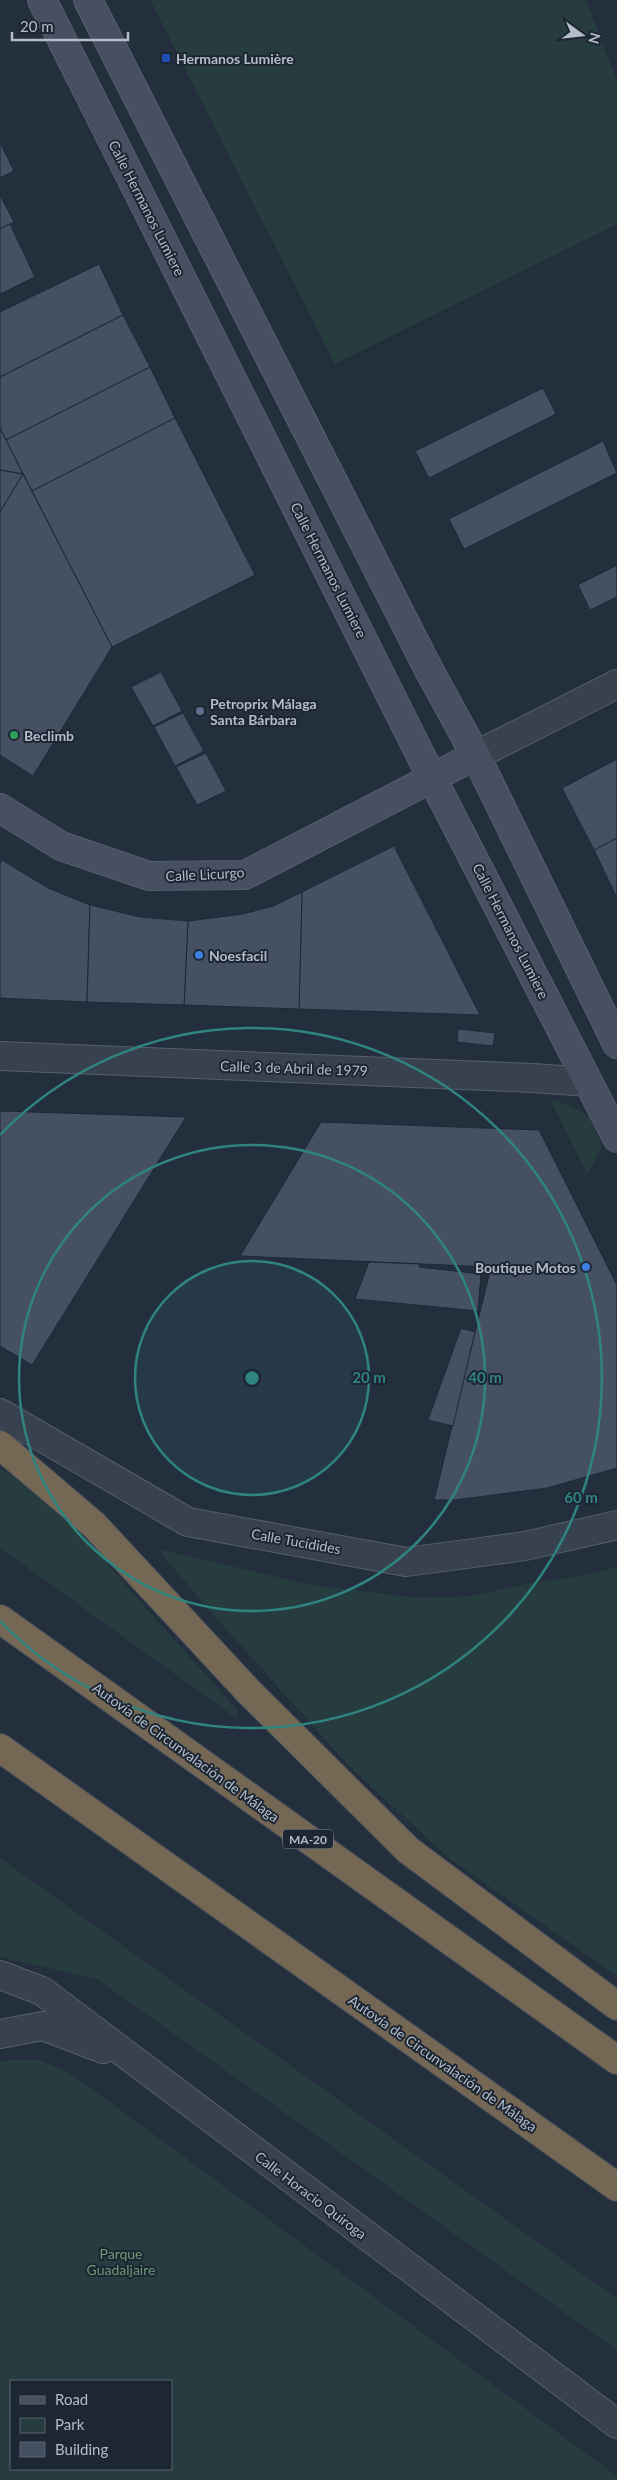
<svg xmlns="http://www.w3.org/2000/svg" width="617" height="2480" viewBox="0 0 617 2480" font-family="Lato,sans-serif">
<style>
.green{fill:#263c3f;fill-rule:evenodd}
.building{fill:#455162;stroke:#1f2835}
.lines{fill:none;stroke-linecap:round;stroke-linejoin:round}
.minor-casing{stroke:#565f6c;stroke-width:30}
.tertiary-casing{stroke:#565f6c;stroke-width:30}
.secondary-casing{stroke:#565f6c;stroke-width:30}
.motorway-casing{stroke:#434c59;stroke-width:30}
.minor{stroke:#38414e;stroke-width:28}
.tertiary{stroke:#38414e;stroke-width:28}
.secondary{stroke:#465061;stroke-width:28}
.motorway{stroke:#746855;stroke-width:28}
.ring{fill:none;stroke:#308480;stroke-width:2.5}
.transit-dot{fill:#1a4fb4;stroke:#1d2633;stroke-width:2}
.service-dot{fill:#5c6f8a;stroke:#1d2633;stroke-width:2}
.leisure-dot{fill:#2e9e5b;stroke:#1d2633;stroke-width:2}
.shop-dot{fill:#3f7fe0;stroke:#1d2633;stroke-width:2}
.labels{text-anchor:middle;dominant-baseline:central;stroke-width:4;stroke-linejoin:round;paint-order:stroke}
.shield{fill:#1d2633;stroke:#878f9c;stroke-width:1}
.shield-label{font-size:12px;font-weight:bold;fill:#b4bcc9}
.poi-label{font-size:14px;font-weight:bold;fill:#b4bcc9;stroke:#1d2633;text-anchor:start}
.street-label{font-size:14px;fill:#b4bcc9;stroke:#1d2633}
.park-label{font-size:14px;fill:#6b9a76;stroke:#1d2633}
.centre{fill:#308480;stroke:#1d2633;stroke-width:2.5}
.ring-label{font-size:15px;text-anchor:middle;font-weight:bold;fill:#308480;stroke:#1d2633;stroke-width:4;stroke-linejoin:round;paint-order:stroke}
</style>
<rect width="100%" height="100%" fill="#242f3e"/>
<!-- green -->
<g class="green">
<polygon points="150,0 586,0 617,81 617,224 335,364"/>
<polygon points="550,1099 569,1105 590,1117 602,1147 587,1174"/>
<polygon points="0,1468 57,1508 238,1711 236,1718 0,1548"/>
<polygon points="158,1549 311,1585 419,1598 471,1596 531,1583 585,1575 617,1567 617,1976 450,1859 351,1768 208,1609"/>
<polygon points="0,1858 617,2299 617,2350 97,1979 0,1957"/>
<path d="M8,2060h32l33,15 544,401v4h-617v-418zM11,2381h160v88h-160z"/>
</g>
<!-- building -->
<g class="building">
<polygon points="0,142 14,171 0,178"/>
<polygon points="0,195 14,222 0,229"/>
<polygon points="10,224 35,277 0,294 0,229"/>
<polygon points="99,264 123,315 0,377 0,312"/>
<polygon points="123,315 150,367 6,440 0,428 0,377"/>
<polygon points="150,367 175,418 32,491 6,440"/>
<polygon points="543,388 556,414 429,478 415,451"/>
<polygon points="175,418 255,575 112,647 32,491"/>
<polygon points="0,428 23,474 0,470"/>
<polygon points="603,441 617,473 464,549 449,519"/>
<polygon points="0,470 23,474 0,512"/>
<polygon points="23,474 112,647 33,776 0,755 0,512"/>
<polygon points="617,565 617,597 590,610 578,585"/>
<polygon points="161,672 182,711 153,726 131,687"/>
<polygon points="183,713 204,751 175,766 154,727"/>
<polygon points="206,753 226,791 197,805 176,767"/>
<polygon points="617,759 617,838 594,850 562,788"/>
<polygon points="617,838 617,898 594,850"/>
<polygon points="394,846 480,1015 299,1009 302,892"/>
<polygon points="2,860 48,888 90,905 87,1002 0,998 0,864"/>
<polygon points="302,892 299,1009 184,1005 188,921 243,914 273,906"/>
<polygon points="90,905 140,917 188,921 184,1005 87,1002"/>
<polygon points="458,1029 495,1033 493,1046 457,1042"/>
<polygon points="0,1111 186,1117 32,1365 0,1346"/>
<polygon points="321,1122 539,1130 617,1285 617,1468 547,1488 455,1500 434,1500 491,1267 240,1256"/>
<polygon points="369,1262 420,1264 419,1267 481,1274 478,1311 355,1299"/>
<polygon points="461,1328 475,1332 453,1426 428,1420"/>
</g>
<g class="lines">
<defs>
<g id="minor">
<polyline points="459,764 617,684"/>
<polyline points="0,1056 533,1078 588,1082"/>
<polyline points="0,1413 188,1522 406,1562 525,1546 617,1525"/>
</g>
<g id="tertiary">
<polyline points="0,1975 42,1991 617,2424"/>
<polyline points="0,2034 43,2026 103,2049"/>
</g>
<g id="secondary">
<polyline points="42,0 432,778 617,1138"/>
<polyline points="88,0 429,670 476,756 617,1044"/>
<polyline points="0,808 61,846 149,876 245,875 459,764"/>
</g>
<g id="motorway">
<polyline points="0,1445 94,1525 249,1692 408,1850 617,2006"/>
<polyline points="0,1619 617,2060"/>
<polyline points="0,1748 617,2187"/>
</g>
</defs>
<!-- minor casing -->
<use href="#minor" class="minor-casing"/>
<!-- tertiary casing -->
<use href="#tertiary" class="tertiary-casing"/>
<!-- secondary casing -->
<use href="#secondary" class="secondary-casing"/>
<!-- motorway casing -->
<use href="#motorway" class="motorway-casing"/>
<!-- minor -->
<use href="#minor" class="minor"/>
<!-- tertiary -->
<use href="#tertiary" class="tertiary"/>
<!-- secondary -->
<use href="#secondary" class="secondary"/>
<!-- motorway -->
<use href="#motorway" class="motorway"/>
</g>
<!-- distance rings -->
<circle cx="252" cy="1378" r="117" fill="#308480" fill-opacity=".12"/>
<g class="ring">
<circle cx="252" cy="1378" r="117"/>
<circle cx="252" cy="1378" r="233"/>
<path d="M0 1135A350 350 0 1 1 0 1621"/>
</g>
<!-- markers -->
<rect class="transit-dot" x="161" y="53" width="10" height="10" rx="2.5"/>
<circle class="service-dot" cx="200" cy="711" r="5"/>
<circle class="leisure-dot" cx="14" cy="735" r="5"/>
<g class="shop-dot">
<circle cx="199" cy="955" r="5"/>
<circle cx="586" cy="1267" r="5"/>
</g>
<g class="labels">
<!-- shield labels -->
<rect class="shield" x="283" y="1829.5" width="50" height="19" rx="4"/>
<g class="shield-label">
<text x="308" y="1839">MA-20</text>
</g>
<!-- poi labels -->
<g class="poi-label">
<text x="176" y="58">Hermanos Lumière</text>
<text x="210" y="703">Petroprix Málaga<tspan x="210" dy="16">Santa Bárbara</tspan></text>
<text x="24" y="735">Beclimb</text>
<text x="209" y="955">Noesfacil</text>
<text x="576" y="1267" text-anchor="end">Boutique Motos</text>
</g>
<!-- street labels -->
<g class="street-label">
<text transform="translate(147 208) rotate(63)">Calle Hermanos Lumiere</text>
<text transform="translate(329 570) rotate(63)">Calle Hermanos Lumiere</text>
<text transform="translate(205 874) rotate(-3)">Calle Licurgo</text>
<text transform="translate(511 931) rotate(63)">Calle Hermanos Lumiere</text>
<text transform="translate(294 1068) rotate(2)">Calle 3 de Abril de 1979</text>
<text transform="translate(296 1541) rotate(10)">Calle Tucídides</text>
<text transform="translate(186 1752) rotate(36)">Autovía de Circunvalación de Málaga</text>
<text transform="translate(443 2063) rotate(35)">Autovía de Circunvalación de Málaga</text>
<text transform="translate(311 2195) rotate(37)">Calle Horacio Quiroga</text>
</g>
<!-- park labels -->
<g class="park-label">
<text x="121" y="2253">Parque<tspan x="121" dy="16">Guadaljaire</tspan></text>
</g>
</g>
<circle cx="252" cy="1378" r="8" class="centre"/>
<g class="ring-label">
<text x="369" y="1383">20 m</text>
<text x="485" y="1383">40 m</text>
<text x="581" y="1503">60 m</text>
</g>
<!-- legend -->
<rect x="10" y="2380" width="162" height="90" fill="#1d2633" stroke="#59626f"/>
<rect x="20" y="2396" width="25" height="8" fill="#465061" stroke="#59626f"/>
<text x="55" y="2405" font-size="15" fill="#b4bcc9">Road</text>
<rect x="20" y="2418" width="25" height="15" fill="#263c3f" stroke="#59626f"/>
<text x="55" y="2430" font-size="15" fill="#b4bcc9">Park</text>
<rect x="20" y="2442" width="25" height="15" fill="#455162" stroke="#59626f"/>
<text x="55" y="2455" font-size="15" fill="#b4bcc9">Building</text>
<!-- north arrow -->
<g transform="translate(582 35) rotate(105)" stroke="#1d2633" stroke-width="4" paint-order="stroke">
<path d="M0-4L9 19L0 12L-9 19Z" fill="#b4bcc9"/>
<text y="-8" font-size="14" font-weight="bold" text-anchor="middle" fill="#b4bcc9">N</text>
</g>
<!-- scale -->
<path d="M12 32v8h116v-8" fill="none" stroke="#b4bcc9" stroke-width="2.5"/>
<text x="20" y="32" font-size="15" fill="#b4bcc9" stroke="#1d2633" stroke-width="4" paint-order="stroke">20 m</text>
</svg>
